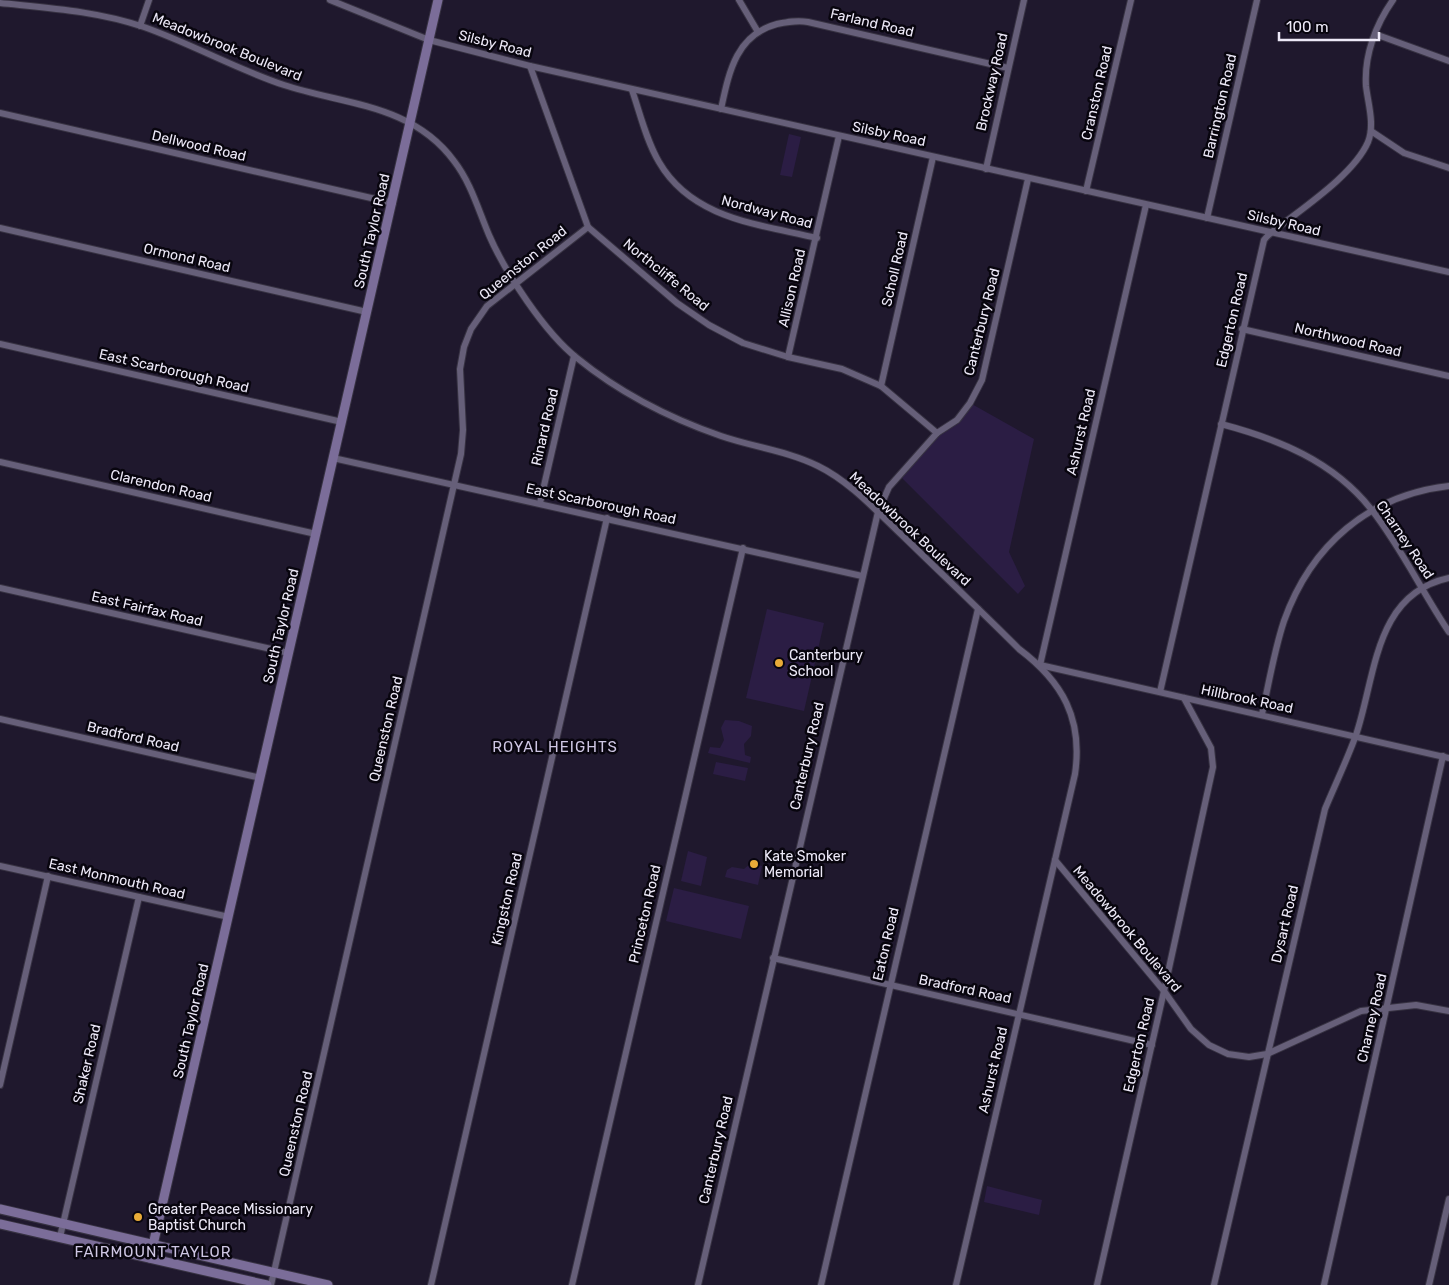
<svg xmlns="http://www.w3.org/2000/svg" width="1449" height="1285" viewBox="0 0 1449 1285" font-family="Rubik,sans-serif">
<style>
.green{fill:#2b1d44}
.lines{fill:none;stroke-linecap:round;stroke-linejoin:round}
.minor-casing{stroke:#373242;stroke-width:8}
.secondary-casing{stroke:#373242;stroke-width:11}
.minor{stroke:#665f79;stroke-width:6}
.secondary{stroke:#7b6d99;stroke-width:9}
.poi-dot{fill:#e9ab38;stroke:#08050e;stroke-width:2}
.labels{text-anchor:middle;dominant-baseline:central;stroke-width:5;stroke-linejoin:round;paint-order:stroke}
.street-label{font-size:14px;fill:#ede9f8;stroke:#08050e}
.poi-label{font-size:14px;fill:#ede9f8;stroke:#08050e;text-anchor:start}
.neighbourhood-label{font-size:15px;letter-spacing:1px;fill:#cec6e3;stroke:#08050e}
</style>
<rect width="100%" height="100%" fill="#1f182d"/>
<!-- green -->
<g class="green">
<polygon points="789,134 801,137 792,177 780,175"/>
<polygon points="970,403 1034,439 1009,552 1025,586 1018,594 899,475 937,433 957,420"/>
<polygon points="767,609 824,623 804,711 746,698"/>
<polygon points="725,720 739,721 752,726 751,736 744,744 745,755 751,757 750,763 708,753 710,747 720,748 724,740 721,728"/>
<polygon points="716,762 748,768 745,781 713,774"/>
<polygon points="688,851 707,857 701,886 681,881"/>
<polygon points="751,863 762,866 758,885 725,877 727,870 732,867 744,869"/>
<polygon points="674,888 749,906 741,939 666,921"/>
<polygon points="987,1186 1042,1200 1039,1215 984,1202"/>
</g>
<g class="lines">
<defs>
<g id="minor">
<polyline points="330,0 429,40 530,66 1449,272"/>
<polyline points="739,0 758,32"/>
<path d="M0,3c48,5 97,8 144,24 48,17 92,42 140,58 61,20 128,19 170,76 17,22 24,48 35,74 16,37 56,98 88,123 43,35 92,60 144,78 32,11 67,15 97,30 33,16 61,48 88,73 38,37 76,73 113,110 44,33 64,70 56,125l-119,511"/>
<polyline points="140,26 149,0"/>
<polyline points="1375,34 1449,61"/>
<polyline points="530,66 588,227 677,303 709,325 743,343 788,357 842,369 881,386 937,433"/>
<path d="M632,90c8,23 14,50 27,72 33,57 99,62 158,76"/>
<path d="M721,109c8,-37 15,-74 56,-85 10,-2 20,-4 31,-2l200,46"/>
<polyline points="0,113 393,203"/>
<polyline points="1371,131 1404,153 1449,168"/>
<polyline points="986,169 1024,0"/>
<polyline points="1086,191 1131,0"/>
<polyline points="1207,218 1257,0"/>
<polyline points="0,228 367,312"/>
<polyline points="1242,329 1449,376"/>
<polyline points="0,344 342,422"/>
<polyline points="788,357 839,136"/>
<polyline points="881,386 933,157"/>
<path d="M1221,424c57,15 112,37 150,85 30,38 51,83 78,123"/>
<polyline points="333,458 862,576"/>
<polyline points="0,462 316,534"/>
<polyline points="540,503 574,356"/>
<polyline points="0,588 289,653"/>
<polyline points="1040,665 1146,205"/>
<polyline points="1040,665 1449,758"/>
<path d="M1160,692l104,-452c6,-8 12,-11 20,-17 26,-20 71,-51 84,-81 7,-18 0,-38 -2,-56 -2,-31 10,-62 27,-86"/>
<path d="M1262,714c7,-31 12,-63 22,-93 27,-76 85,-126 165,-135"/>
<polyline points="0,719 261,778"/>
<polyline points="1055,860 1164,991 1191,1029 1209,1045 1228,1054 1249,1057 1267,1054 1361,1011 1416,1005 1449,1011"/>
<polyline points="0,866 229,917"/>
<polyline points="773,958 1152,1045"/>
<polyline points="0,1085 48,876"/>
<polyline points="60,1237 139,897"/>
<polyline points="271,1285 461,454 463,430 460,369 464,347 471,329 487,306 588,227"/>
<polyline points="431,1285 607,518"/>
<polyline points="572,1285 743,548"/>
<polyline points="698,1285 878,512 889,487 937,433 957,420 970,403 982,380 1028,179"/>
<polyline points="821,1285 978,609"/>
<polyline points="1097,1285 1164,991 1213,767 1211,748 1184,698"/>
<path d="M1214,1285l111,-476c10,-24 22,-49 31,-74 20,-59 18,-141 93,-157"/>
<polyline points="1324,1285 1443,756"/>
<polyline points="1429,1285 1449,1199"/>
</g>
<g id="secondary">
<polyline points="0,1209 328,1285"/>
<polyline points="0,1224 267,1285"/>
<polyline points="150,1258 438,0"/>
</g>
</defs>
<!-- minor casing -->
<use href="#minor" class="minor-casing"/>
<!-- secondary casing -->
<use href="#secondary" class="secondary-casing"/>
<!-- minor -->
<use href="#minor" class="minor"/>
<!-- secondary -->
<use href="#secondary" class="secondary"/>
</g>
<!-- markers -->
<g class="poi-dot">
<circle cx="779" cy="663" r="5"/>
<circle cx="754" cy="864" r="5"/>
<circle cx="138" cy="1217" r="5"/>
</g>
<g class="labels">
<!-- street labels -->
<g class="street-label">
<text transform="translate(872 23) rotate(13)">Farland Road</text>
<text transform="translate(495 44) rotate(14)">Silsby Road</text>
<text transform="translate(227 47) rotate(22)">Meadowbrook Boulevard</text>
<text transform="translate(992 82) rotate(-77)">Brockway Road</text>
<text transform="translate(1097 93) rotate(-77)">Cranston Road</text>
<text transform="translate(1220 106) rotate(-77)">Barrington Road</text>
<text transform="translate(889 134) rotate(12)">Silsby Road</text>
<text transform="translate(199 146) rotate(13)">Dellwood Road</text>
<text transform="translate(767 212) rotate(15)">Nordway Road</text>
<text transform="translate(1284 223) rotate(13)">Silsby Road</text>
<text transform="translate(372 231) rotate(-77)">South Taylor Road</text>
<text transform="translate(187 258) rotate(13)">Ormond Road</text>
<text transform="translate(523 263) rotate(-39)">Queenston Road</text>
<text transform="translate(895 269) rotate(-77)">Scholl Road</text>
<text transform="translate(666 275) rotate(39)">Northcliffe Road</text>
<text transform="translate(792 288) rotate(-77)">Allison Road</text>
<text transform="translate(1232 320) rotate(-77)">Edgerton Road</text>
<text transform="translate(982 322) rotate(-76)">Canterbury Road</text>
<text transform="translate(1348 340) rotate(13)">Northwood Road</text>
<text transform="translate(174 371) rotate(13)">East Scarborough Road</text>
<text transform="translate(545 427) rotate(-77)">Rinard Road</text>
<text transform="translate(1081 432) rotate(-77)">Ashurst Road</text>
<text transform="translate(161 486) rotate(13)">Clarendon Road</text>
<text transform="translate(601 504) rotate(12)">East Scarborough Road</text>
<text transform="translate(910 529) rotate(43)">Meadowbrook Boulevard</text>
<text transform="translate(1405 540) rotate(56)">Charney Road</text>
<text transform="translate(147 609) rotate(13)">East Fairfax Road</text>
<text transform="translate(281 626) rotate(-77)">South Taylor Road</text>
<text transform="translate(1247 699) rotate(12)">Hillbrook Road</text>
<text transform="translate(386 729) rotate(-77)">Queenston Road</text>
<text transform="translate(133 737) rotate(13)">Bradford Road</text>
<text transform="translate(807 756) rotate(-77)">Canterbury Road</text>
<text transform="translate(117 879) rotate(13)">East Monmouth Road</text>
<text transform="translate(507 899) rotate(-77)">Kingston Road</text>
<text transform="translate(645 914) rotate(-77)">Princeton Road</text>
<text transform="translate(1285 924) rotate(-77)">Dysart Road</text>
<text transform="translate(1127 929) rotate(50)">Meadowbrook Boulevard</text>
<text transform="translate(886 944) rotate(-77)">Eaton Road</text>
<text transform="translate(965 989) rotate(12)">Bradford Road</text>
<text transform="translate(1372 1018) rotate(-77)">Charney Road</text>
<text transform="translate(191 1021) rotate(-77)">South Taylor Road</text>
<text transform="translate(1139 1045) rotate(-77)">Edgerton Road</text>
<text transform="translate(87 1064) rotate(-77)">Shaker Road</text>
<text transform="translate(993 1070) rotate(-77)">Ashurst Road</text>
<text transform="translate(296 1124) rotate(-77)">Queenston Road</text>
<text transform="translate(716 1150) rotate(-77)">Canterbury Road</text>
</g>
<!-- poi labels -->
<g class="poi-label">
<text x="789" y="655">Canterbury<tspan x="789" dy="16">School</tspan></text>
<text x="764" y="856">Kate Smoker<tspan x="764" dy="16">Memorial</tspan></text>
<text x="148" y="1209">Greater Peace Missionary<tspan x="148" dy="16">Baptist Church</tspan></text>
</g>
<!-- neighbourhood labels -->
<g class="neighbourhood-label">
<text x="555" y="747">ROYAL HEIGHTS</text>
<text x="153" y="1252">FAIRMOUNT TAYLOR</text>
</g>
</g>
<!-- scale -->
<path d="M1279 32v8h100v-8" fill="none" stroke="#ede9f8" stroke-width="2.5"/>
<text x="1286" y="32" font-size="15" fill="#ede9f8" stroke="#08050e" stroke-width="4" paint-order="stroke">100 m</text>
</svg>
